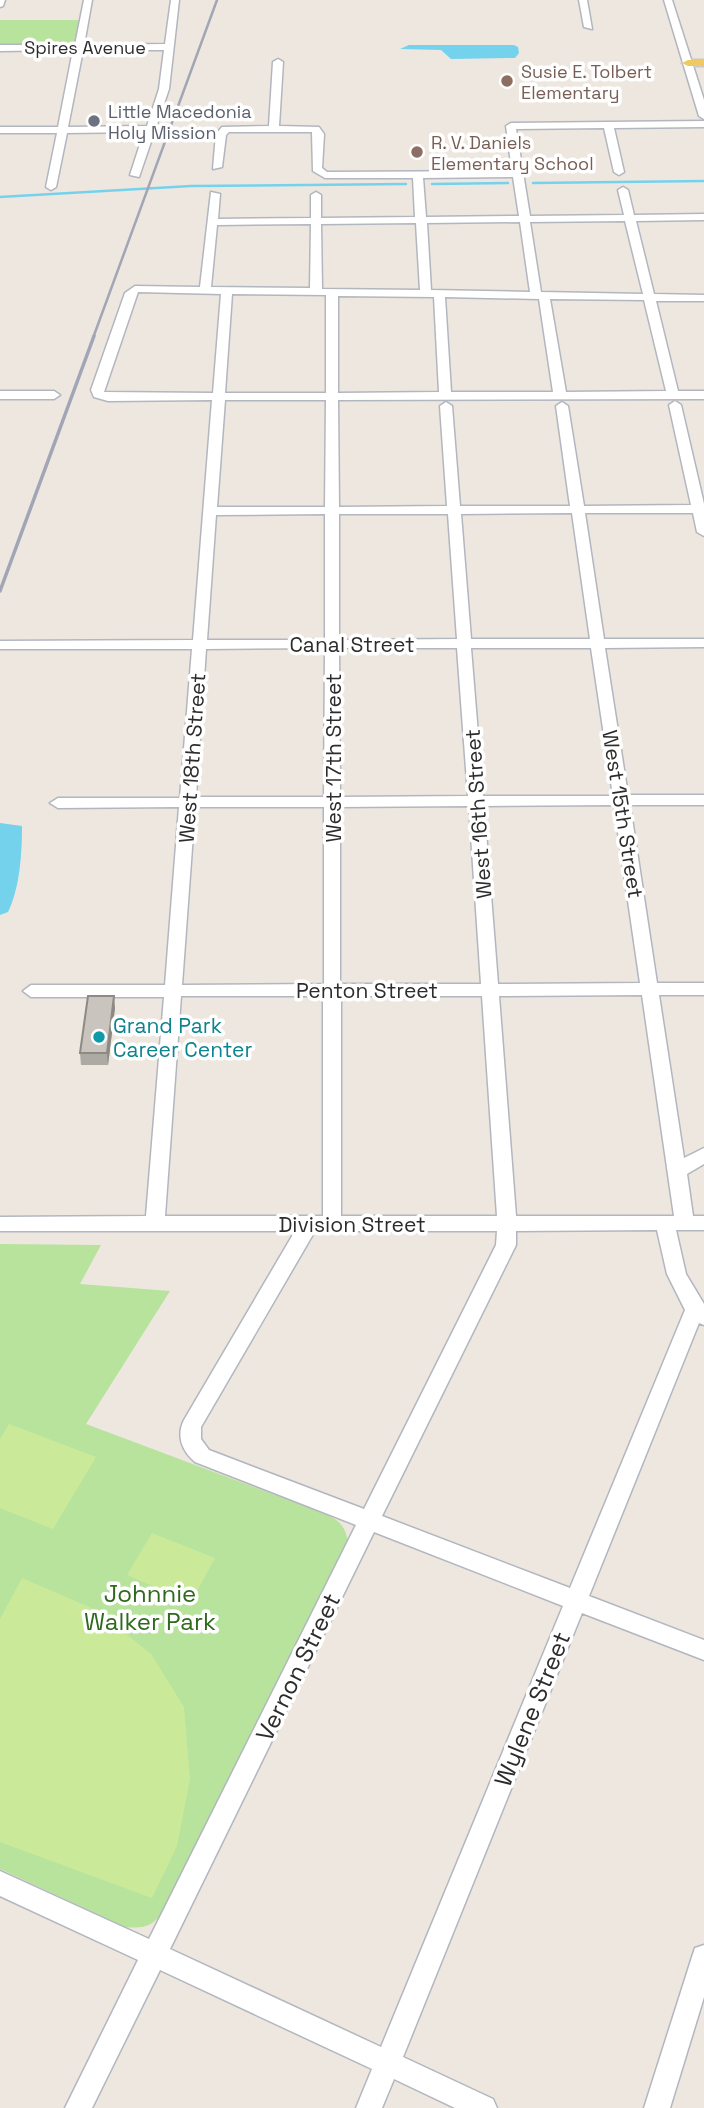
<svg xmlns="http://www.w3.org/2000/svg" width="704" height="2108" viewBox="0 0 704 2108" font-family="'Space Grotesk',sans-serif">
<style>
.green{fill:#b7e39d}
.pitch{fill:#cbea99}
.water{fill:#75d2ed}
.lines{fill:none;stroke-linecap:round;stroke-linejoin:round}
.stream{stroke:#75d2ed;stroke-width:2.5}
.minor-casing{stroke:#b2b6bf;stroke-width:3}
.major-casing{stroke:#c8c8c8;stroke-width:3}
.minor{fill:#fff;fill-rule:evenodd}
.major{fill:#efc963;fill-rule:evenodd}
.rail-far1{stroke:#a2a5b6;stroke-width:2.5}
.rail{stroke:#a2a5b6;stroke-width:3.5}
.wall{fill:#ada9a3}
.shaded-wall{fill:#8d8985}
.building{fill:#c9c4be;stroke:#8d8985;stroke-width:2}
.education-dot{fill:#8d6e63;stroke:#fff;stroke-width:2.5}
.worship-dot{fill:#6b7280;stroke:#fff;stroke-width:2.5}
.culture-dot{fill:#0f9aa8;stroke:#fff;stroke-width:2.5}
.labels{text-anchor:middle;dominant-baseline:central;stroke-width:7;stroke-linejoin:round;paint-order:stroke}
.far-street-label{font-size:18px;fill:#2c2c2c;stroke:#fff}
.far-education-label{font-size:18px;fill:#785e54;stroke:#fff;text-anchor:start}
.far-worship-label{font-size:18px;fill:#5b616d;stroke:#fff;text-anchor:start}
.street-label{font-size:21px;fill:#2c2c2c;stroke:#fff}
.culture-label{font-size:21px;fill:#0d838f;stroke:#fff;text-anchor:start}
.near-park-label{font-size:24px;fill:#2f6a1c;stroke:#fff}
.near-street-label{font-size:24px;fill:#2c2c2c;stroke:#fff}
</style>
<rect width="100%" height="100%" fill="#eee7df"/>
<!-- green -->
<g class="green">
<polygon points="0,20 79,20 75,46 0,47"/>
<path d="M0,1244l101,1 -21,39 90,7 -84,133 240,90c14,7 20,13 22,29l-183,367c-12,16 -20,19 -40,17l-125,-58z"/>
</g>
<!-- pitch -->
<g class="pitch">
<polygon points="9,1424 96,1457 53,1529 0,1508 0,1439"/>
<polygon points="152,1533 215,1558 191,1602 127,1575"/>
<polygon points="22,1578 96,1610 151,1654 184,1707 190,1779 177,1846 152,1898 0,1842 0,1619"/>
</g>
<!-- water -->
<g class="water">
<polygon points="409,45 514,45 518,47 519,53 515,58 451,59 441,50 400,49"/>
<path d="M0,823l22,3c0,27 -2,61 -14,86l-8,3z"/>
</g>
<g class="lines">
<!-- stream -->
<g class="stream">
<polyline points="533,183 704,181"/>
<polyline points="432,184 508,183"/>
<polyline points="0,197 191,186 406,184"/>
</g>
<defs>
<g id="minor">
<polygon points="0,0 5,0 3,6 0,7"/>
<path d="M84,0h8l-8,45 81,-1 6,-44h8l-10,89 -30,88 -9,-2 14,-43 -77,1 -11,54 -5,3 -5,-3 11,-54h-57v-6h58l15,-77 -73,1v-6h75zM83,50h81l-5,39 -12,37 -79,1z"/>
<polygon points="579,0 587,0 592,29 584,27"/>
<polygon points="664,0 672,0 704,100 704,119 699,116"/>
<path d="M278,59l5,3 -4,64 40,1 5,7 -2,34 5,4 185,-1 -6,-45 5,-3 193,-2v6l-90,1 10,44 -5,3 -5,-3 -10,-44 -88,1 14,87 94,-1 -6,-25 5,-3 5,3 6,25 70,-1v6l-68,1 18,73 50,1v6h-48l22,90h26v8l-366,1 1,107 108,-1 -7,-100 6,-4 6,4 8,100h110l-14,-100 6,-4 6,4 16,100 107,-1 -22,-100 6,-4 6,4 23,99v32l-7,-4 -4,-19h-108l19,126h100v8l-99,1 23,147h76v10h-74l27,178h47v12h-45l25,163 20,-10v16l-17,10 6,42h11v14h-28l10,44 18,30v21l-5,-2 -110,273 115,44v20l-122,-47 -179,444 90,42 4,9h-42l-61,-29 -12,29h-26l16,-39 -212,-99 -68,138h-27l73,-148 -138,-64v-25l149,68 207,-414 -161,-63c-13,-11 -19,-26 -11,-42l111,-189h-295v-14l146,-1 18,-219h-133l-8,-6 8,-6h134l14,-178 -121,1 -8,-5 8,-5h122l12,-149h-192v-8l193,-1 19,-240 -104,1 -14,-4 -3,-7 34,-97 10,-7 65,1 11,-95 9,2 -2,25 93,-1v-23l5,-3 5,3v23l94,-1 -2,-39h-88l-12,-7 -1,-39h-83l-3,3 -4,32 -9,2 3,-35 6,-7 47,-1 4,-64zM513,177l6,39 -93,1 -3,-39zM625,221l18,73 -102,-2 -11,-70zM520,222l10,70 -99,-2 -4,-67zM416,223l4,67 -98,-1 -1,-65zM311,224l-1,64 -99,-1 6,-62zM138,292l83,2 -8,99 -109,-1zM232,294l94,1v98h-101zM338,296l96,1 5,95 -101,1zM445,297l94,2 14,93h-102zM550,299l94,1 22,91 -100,1zM225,400h101l-1,107h-108zM572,513l18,126h-119l-10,-125zM325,514v126h-118l9,-125zM339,514h109l9,125 -118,1zM325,648l-1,149h-128l10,-148zM339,648h118l11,148 -128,1zM471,648h120l22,148h-130zM614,805l26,178 -142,1 -14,-178zM469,806l12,178h-141v-177zM195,807h129v177l-142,1zM642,995l32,221h-158l-17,-220zM181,996h142v220h-158zM341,996h141l15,220h-156zM657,1230l10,44 18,36 -115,278 -188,-72 134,-271v-14zM315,1231h182l-1,14 -132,264 -155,-59 -8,-11v-12zM374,1532l189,74 -182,441 -211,-98z"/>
<polygon points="0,391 54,391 60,395 54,399 0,399"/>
<polygon points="704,1945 704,1997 670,2108 644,2108 692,1957 695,1948"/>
</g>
<polygon id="major" points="704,60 704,66 688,66 682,63 688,60"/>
</defs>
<!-- minor casing -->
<use href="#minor" class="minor-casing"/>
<!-- major casing -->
<use href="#major" class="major-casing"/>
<!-- minor -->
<use href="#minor" class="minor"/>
<!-- major -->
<use href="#major" class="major"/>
<!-- rail-far1 -->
<polyline class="rail-far1" points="93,338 217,0"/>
<!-- rail -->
<polyline class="rail" points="0,591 94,336"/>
</g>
<!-- wall -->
<polygon class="wall" points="115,1008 108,1065 81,1065 80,1053"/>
<!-- shaded-wall -->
<polygon class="shaded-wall" points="114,996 115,1008 108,1065 107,1053"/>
<!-- building -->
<polygon class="building" points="88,996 114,996 107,1053 80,1053"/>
<!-- markers -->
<g class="education-dot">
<circle cx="507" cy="81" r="7"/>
<circle cx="417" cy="152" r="7"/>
</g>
<circle class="worship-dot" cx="94" cy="121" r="7"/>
<circle class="culture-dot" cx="99" cy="1037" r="7"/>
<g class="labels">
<!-- far-street labels -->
<g class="far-street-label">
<text x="85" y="47">Spires Avenue</text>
</g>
<!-- far-education labels -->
<g class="far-education-label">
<text x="521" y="71">Susie E. Tolbert<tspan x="521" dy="21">Elementary</tspan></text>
<text x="431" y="142">R. V. Daniels<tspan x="431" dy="21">Elementary School</tspan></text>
</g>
<!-- far-worship labels -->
<g class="far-worship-label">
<text x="108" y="111">Little Macedonia<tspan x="108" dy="21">Holy Mission</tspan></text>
</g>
<!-- street labels -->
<g class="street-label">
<text x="352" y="644">Canal Street</text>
<text transform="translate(192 758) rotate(-86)">West 18th Street</text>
<text transform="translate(333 758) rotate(-90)">West 17th Street</text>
<text transform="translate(478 814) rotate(-94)">West 16th Street</text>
<text transform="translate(623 814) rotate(81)">West 15th Street</text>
<text x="367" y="990">Penton Street</text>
<text x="352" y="1224">Division Street</text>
</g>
<!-- culture labels -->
<g class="culture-label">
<text x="113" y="1025">Grand Park<tspan x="113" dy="24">Career Center</tspan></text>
</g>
<!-- near-park labels -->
<g class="near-park-label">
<text x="150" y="1593">Johnnie<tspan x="150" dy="28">Walker Park</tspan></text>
</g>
<!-- near-street labels -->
<g class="near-street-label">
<text transform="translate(298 1667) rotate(-64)">Vernon Street</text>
<text transform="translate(532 1709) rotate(-68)">Wylene Street</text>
</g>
</g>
</svg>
